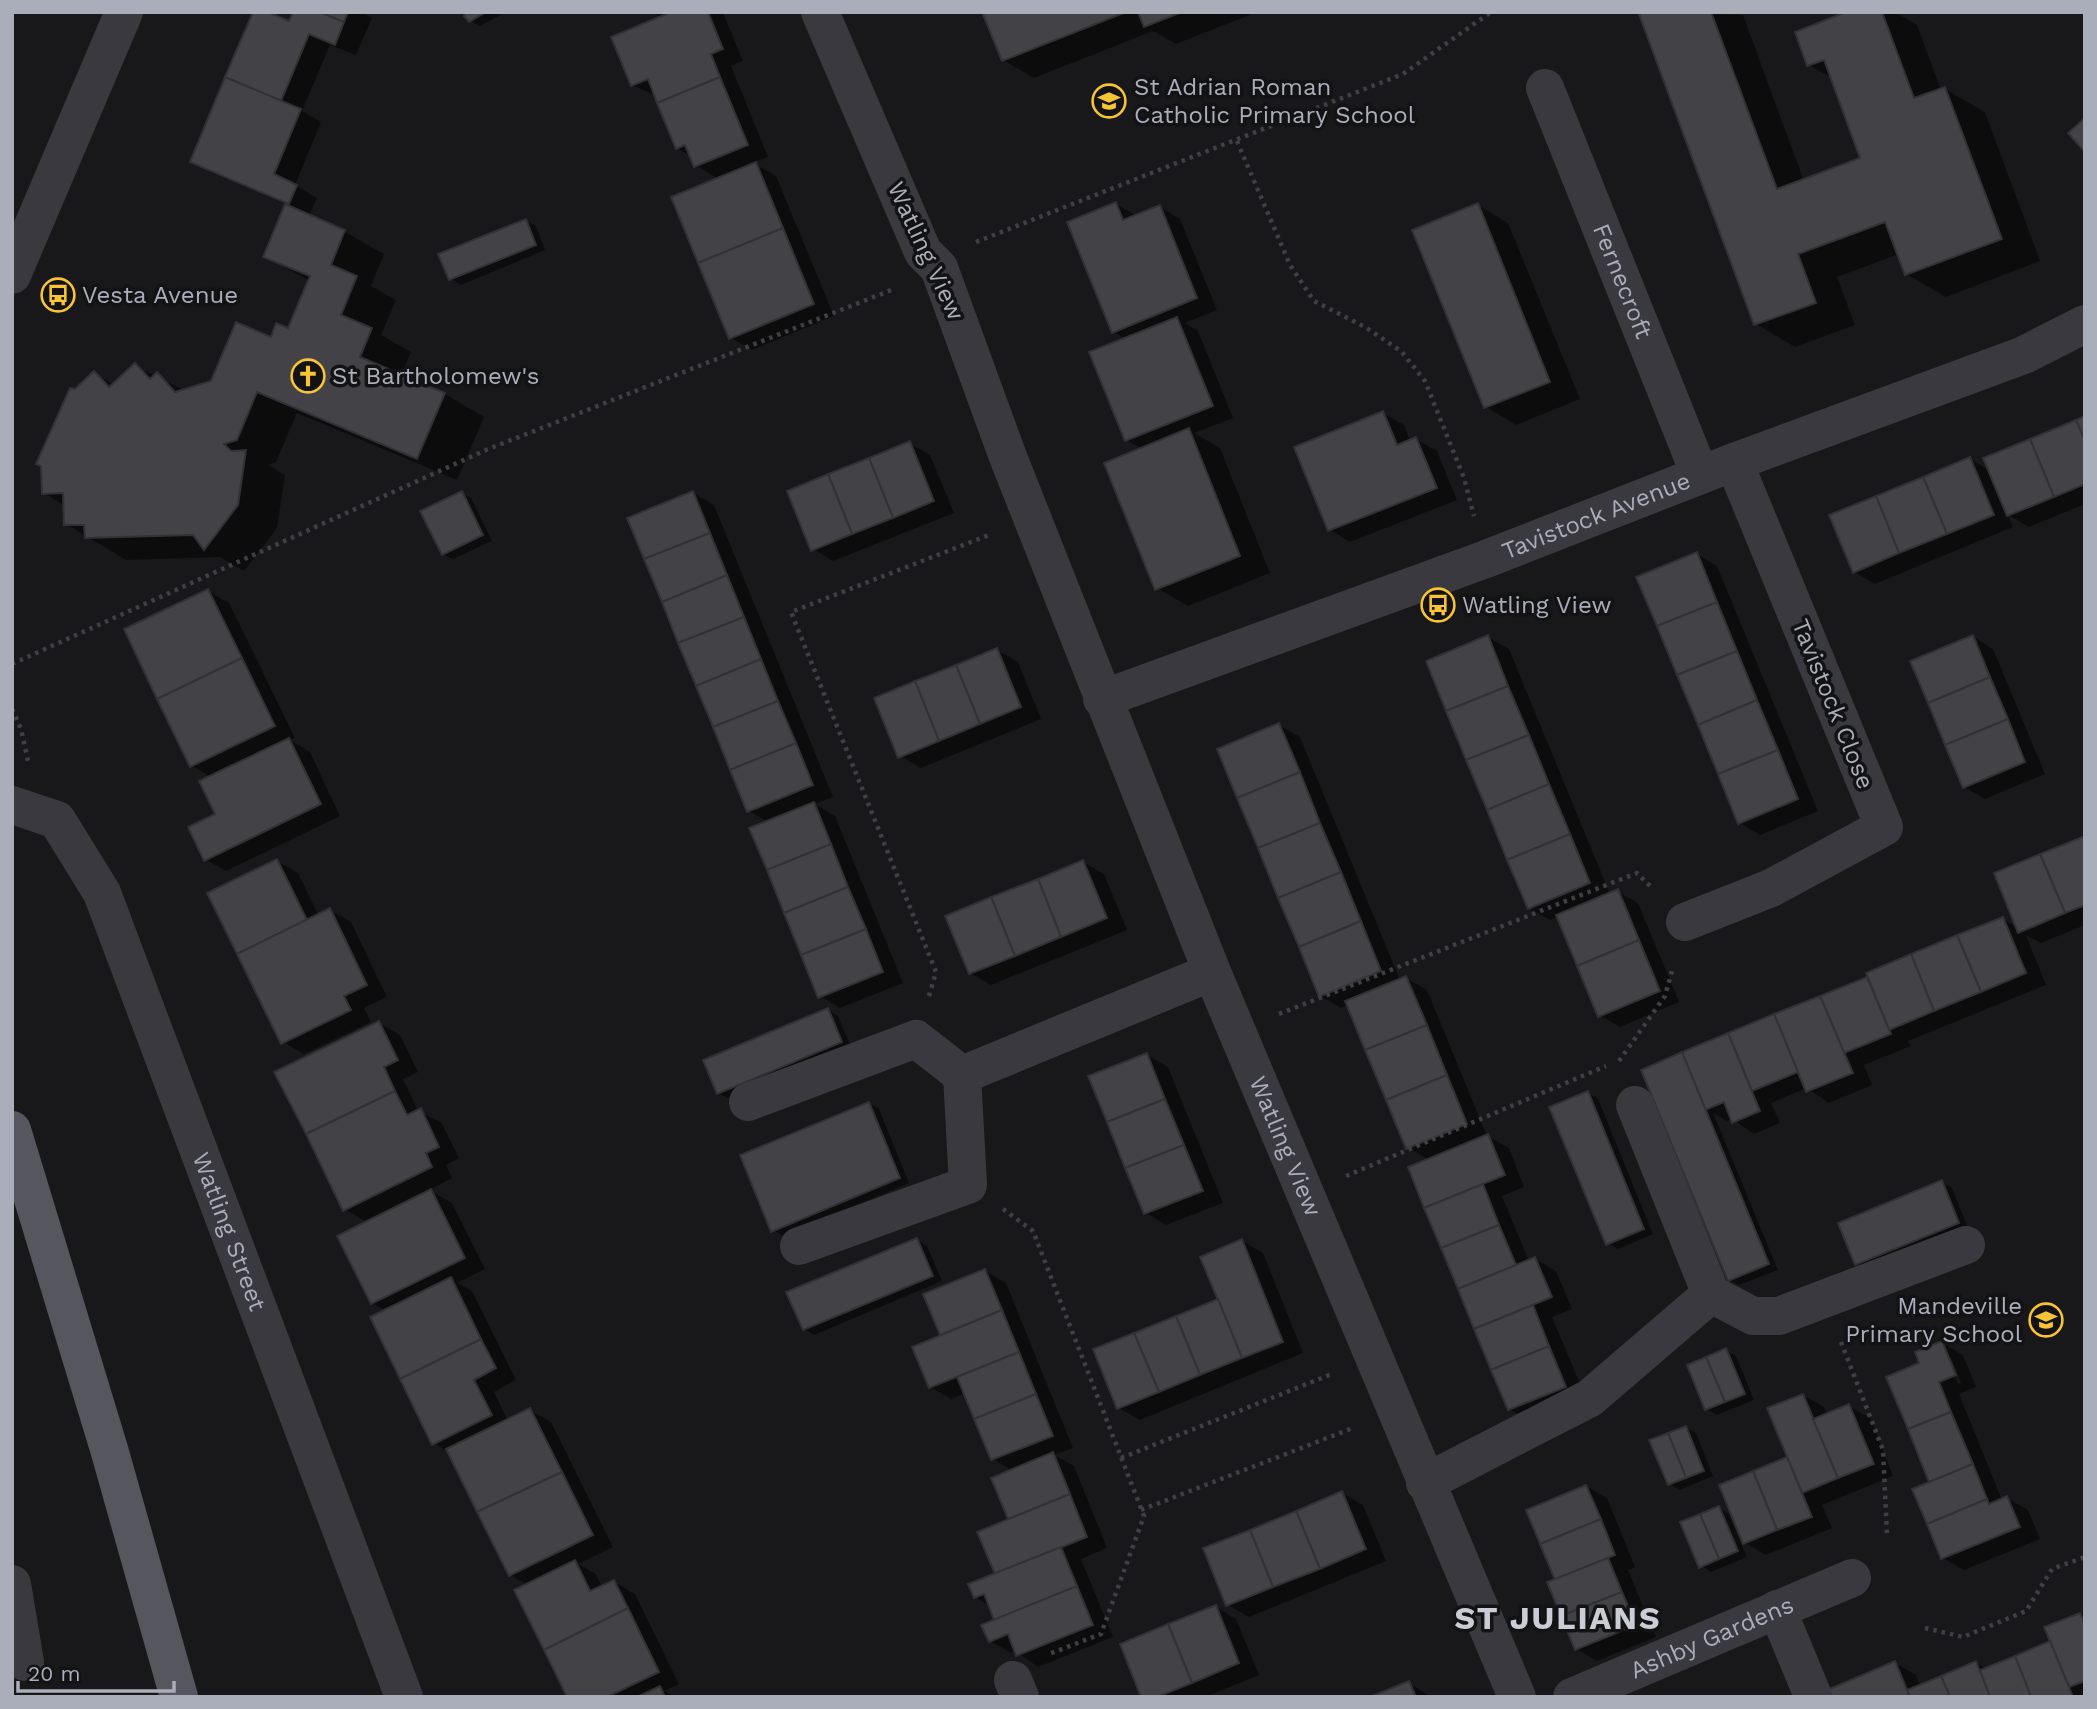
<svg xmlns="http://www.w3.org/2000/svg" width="2097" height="1709" viewBox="0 0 2097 1709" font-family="'Work Sans',sans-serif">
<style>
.shadow{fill:#0007;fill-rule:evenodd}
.building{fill:#424247;stroke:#323236;stroke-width:2}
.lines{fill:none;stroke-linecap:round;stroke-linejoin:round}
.path{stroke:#3f4046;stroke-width:4.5;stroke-dasharray:3.5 5;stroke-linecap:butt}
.minor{stroke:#39393f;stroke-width:38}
.major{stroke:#55565e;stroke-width:38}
.labels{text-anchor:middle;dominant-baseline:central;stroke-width:7;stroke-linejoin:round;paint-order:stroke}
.poi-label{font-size:24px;fill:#aaadba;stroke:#131315;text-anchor:start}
.street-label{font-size:24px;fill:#aaadba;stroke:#131315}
.district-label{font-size:32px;font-weight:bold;letter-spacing:2px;fill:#cbcdd6;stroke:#131315}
</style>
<rect width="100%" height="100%" fill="#18181a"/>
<!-- shadow -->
<g class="shadow">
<polygon points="295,12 361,12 372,18 356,55 330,45 302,111 321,122 295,185 317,198 309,216 345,232 384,254 371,286 396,300 381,335 411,352 401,376 445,394 484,417 457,480 297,413 276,462 268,465 285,475 277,528 244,571 220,557 126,560 66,524 65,506 44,493 75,391 94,373 114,385 135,366 186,391 212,382 289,330 310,281 265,256 286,204 192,162"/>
<polygon points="468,12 506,12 480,26 470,21"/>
<polygon points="652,12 723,13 743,61 731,66 768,157 753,163 776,176 834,316 752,350 731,338 719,179 695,165 692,157 677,148 656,96 632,85 662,18"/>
<polygon points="984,12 1257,12 1176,44 1153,31 1034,78 1003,60"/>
<polygon points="1649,12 1743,15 1804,181 1862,159 1832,78 1809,65 1851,12 1895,12 1917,25 1941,90 1945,89 1985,112 2040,261 1946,297 1906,274 1899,254 1837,277 1855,325 1795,347 1756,324"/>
<polygon points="1116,204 1137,216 1160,207 1180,219 1217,310 1185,323 1198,331 1233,418 1194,433 1220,448 1270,573 1188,606 1157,588 1142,449 1127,440 1126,339 1113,332"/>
<polygon points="1478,205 1508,223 1580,399 1516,425 1486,407"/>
<polygon points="526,221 536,226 545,250 461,285 451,279"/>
<polygon points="1383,413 1404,425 1410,441 1416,439 1437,451 1457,500 1350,542 1330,530"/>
<polygon points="2085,418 2085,504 2029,527 2008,515 2013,527 1875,584 1854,572 1970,459 1991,471"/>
<polygon points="909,443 930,455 954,513 833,561 813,549"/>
<polygon points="461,493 471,498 492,541 453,559 443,554"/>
<polygon points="693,493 714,505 833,797 815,804 835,816 903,983 840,1008 820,996 768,822 749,811"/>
<polygon points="1697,554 1717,566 1818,811 1760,835 1739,823"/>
<polygon points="208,591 229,603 295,738 290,740 310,752 340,816 226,871 205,859 217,815 211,777 192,766"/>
<polygon points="1972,636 1993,649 2045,774 1985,799 1964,787"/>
<polygon points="1488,637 1509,649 1610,894 1617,891 1638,903 1679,1002 1620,1027 1599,1015 1558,917 1550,920 1529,908"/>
<polygon points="997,650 1018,662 1041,719 921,768 900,756"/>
<polygon points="1279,725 1300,737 1400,980 1406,978 1427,990 1487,1136 1509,1148 1524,1187 1502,1196 1529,1261 1535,1259 1556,1271 1572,1309 1552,1317 1586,1398 1530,1421 1509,1409 1410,1168 1429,1160 1408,1148 1348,1005 1341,1008 1320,996"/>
<polygon points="2085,838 2085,925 2041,943 2026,935 2046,985 1908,1041 1911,1046 1864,1065 1872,1085 1829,1103 1807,1088 1771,1103 1780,1123 1754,1134 1732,1119 1727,1121 1713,1113 1778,1270 1739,1285 1729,1280 1683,1053 2003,919 2018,928"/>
<polygon points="277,861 298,873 319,916 330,910 351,922 387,997 364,1008 371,1022 304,1054 283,1042"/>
<polygon points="1083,862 1104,874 1127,930 991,985 970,973"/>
<polygon points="828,1010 838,1016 851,1047 728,1098 718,1093"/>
<polygon points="379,1023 400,1035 418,1072 403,1079 415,1105 418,1111 441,1122 459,1158 446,1165 452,1178 429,1190 452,1203 485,1269 457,1283 472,1291 516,1380 494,1392 508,1421 530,1410 551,1422 613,1547 578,1564 596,1574 602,1587 614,1582 635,1594 679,1684 664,1691 675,1697 569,1697 528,1585 510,1575 450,1453 434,1443 386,1311 372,1303 368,1223 345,1209"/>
<polygon points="1147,1055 1168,1067 1223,1203 1166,1225 1146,1213"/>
<polygon points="1588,1093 1598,1099 1653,1234 1618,1249 1608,1243"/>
<polygon points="869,1103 879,1109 909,1183 783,1236 773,1230"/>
<polygon points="1942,1182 1952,1188 1968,1228 1867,1270 1857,1264"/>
<polygon points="917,1240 927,1246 942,1281 814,1335 804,1329"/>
<polygon points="1242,1241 1263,1253 1303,1353 1140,1420 1119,1408 1220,1300"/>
<polygon points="985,1271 1006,1283 1073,1448 1054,1455 1074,1466 1107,1548 1081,1559 1113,1637 1038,1667 1016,1651 1011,1653 990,1641 996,1621 990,1606 975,1597 997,1575 1010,1520 993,1479 1013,1471 993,1459 966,1393 951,1399 930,1387 943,1336 925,1295"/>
<path d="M1942,1343l21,12 13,32 -17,7 43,106 5,-2 21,12 12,29 -76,31 -21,-12 -12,-75 -43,-105 34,-14zM1947,1358h4l10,25 -3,1z"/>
<polygon points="1726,1350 1736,1356 1754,1400 1717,1415 1707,1409"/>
<polygon points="1803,1395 1824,1407 1827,1415 1849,1406 1870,1418 1893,1476 1822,1505 1832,1528 1766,1555 1745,1543 1721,1485 1789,1458"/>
<polygon points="1686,1428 1696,1433 1713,1476 1680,1490 1670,1484"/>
<polygon points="1586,1486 1607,1498 1635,1567 1628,1570 1656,1637 1597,1661 1576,1649 1557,1581"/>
<polygon points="1342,1493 1363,1505 1386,1561 1249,1617 1228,1605"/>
<polygon points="1719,1508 1729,1514 1747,1557 1711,1572 1701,1566"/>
<polygon points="1216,1607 1236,1619 1259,1675 1205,1697 1143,1697"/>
<polygon points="2085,1612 2085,1697 1814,1697 1895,1663 1916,1675 1920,1686 1976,1663 1986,1669 2052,1642 2046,1628"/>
<polygon points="1409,1683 1431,1697 1375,1697"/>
</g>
<!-- building -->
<g class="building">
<polygon points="253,12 268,12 289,21 293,12 320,12 344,22 335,45 309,34 281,101 225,77"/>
<polygon points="320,12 348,12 344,22"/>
<polygon points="466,12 486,12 469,22 464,16"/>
<polygon points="671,12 708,12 723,49 711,54 720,77 657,103 648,79 631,86 611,37"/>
<polygon points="982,12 1126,12 1002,61"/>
<polygon points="1138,12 1182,12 1144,27"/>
<polygon points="1644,12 1711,12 1777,189 1860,158 1824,60 1807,66 1795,32 1846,12 1882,12 1914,98 1945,87 2002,239 1905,275 1885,222 1798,254 1816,303 1754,325 1639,14"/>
<polygon points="225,77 301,109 274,174 297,185 289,204 190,162"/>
<polygon points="720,77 748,145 694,167 685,145 676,149 657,103"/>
<polygon points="2085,118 2085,152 2068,133"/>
<polygon points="756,162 783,228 698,263 671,197"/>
<polygon points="1116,202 1123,220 1160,205 1197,298 1112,333 1067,222"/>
<polygon points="1478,203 1550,382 1484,408 1412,230"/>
<polygon points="285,204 345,230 331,265 357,276 341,315 372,328 360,357 445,393 417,459 257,392 237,440 224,444 231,451 246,450 238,505 204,550 193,535 85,538 84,525 64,525 63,493 42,494 41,466 36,464 70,388 75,389 94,371 109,387 135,363 150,379 157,372 175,392 211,381 236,322 271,337 276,323 288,328 310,276 263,257"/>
<polygon points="526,219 536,245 449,280 438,254"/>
<polygon points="783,228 814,304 729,339 698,263"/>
<polygon points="1177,317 1213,406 1125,441 1089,352"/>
<polygon points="1383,411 1397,445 1416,437 1437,488 1328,531 1294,447"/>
<polygon points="2085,416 2085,441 2076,420"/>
<polygon points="2076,420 2085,441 2085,484 2054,497 2030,439"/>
<polygon points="1189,428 1240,556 1155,590 1104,463"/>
<polygon points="2030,439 2054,497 2007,516 1983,458"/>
<polygon points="910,441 934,501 893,518 869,458"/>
<polygon points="1970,457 1994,515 1947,534 1923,477"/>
<polygon points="869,458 893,518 852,534 828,474"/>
<polygon points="828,474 852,534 811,551 787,491"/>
<polygon points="1923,477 1947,534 1899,553 1876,496"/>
<polygon points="462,491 483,535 442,555 420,511"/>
<polygon points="693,491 710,533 644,559 627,518"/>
<polygon points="1876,496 1899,553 1853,573 1829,515"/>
<polygon points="710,533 727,575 662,602 644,559"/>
<polygon points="1697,552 1717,602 1657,626 1636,577"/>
<polygon points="727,575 744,617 678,643 662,602"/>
<polygon points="208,589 242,658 157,699 124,629"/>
<polygon points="1717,602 1737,651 1677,675 1657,626"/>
<polygon points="744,617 761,659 696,686 678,643"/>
<polygon points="1488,635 1508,686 1446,711 1426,661"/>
<polygon points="1973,635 1990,677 1928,703 1910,661"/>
<polygon points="997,648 1021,707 980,724 956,665"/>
<polygon points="1737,651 1757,700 1698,725 1677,675"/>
<polygon points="242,658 275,726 190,767 157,699"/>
<polygon points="761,659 778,701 713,727 696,686"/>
<polygon points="956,665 980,724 939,741 915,681"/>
<polygon points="1990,677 2008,719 1945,745 1928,703"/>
<polygon points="915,681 939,741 898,758 874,698"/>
<polygon points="1508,686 1529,735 1466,760 1446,711"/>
<polygon points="1757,700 1778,750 1718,774 1698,725"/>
<polygon points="778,701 796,743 730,770 713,727"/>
<polygon points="2008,719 2025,762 1963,788 1945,745"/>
<polygon points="1279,723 1300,772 1237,798 1217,749"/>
<polygon points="1529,735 1549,784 1487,810 1466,760"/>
<polygon points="289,738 321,804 204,861 188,827 215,814 199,781"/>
<polygon points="796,743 813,785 747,812 730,770"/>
<polygon points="1778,750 1798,799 1738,824 1718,774"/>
<polygon points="1300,772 1320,823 1258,848 1237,798"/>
<polygon points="1549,784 1570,834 1507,860 1487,810"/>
<polygon points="814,802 831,844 767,870 749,828"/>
<polygon points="1320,823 1341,872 1278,898 1258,848"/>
<polygon points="1570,834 1590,883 1528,909 1507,860"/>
<polygon points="2085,836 2085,905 2065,913 2040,854"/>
<polygon points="831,844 848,887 784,913 767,870"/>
<polygon points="2040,854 2065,913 2018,933 1994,873"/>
<polygon points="277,859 307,920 237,954 207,893"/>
<polygon points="1083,860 1107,918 1061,937 1038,879"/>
<polygon points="1341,872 1361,921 1299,947 1278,898"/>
<polygon points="1038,879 1061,937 1015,956 991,897"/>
<polygon points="848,887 866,929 801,955 784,913"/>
<polygon points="1618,889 1639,940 1577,966 1556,915"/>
<polygon points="991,897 1015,956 969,974 945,916"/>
<polygon points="330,908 367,985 344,996 351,1010 281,1044 237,954"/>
<polygon points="2003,917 2026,973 1981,992 1957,935"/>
<polygon points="1361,921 1381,971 1319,997 1299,947"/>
<polygon points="866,929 883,972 818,998 801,955"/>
<polygon points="1957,935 1981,992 1934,1011 1911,954"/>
<polygon points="1639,940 1660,991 1598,1017 1577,966"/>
<polygon points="1911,954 1934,1011 1889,1030 1866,973"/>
<polygon points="1406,976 1427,1025 1365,1050 1345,1001"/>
<polygon points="1867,977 1891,1034 1844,1053 1820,996"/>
<polygon points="1820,996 1853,1073 1806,1092 1774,1014"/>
<polygon points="828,1008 842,1042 717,1094 703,1060"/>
<polygon points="1774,1014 1798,1072 1752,1091 1728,1033"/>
<polygon points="379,1021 398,1060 384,1067 395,1091 306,1134 274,1072"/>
<polygon points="1427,1025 1447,1075 1386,1100 1365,1050"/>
<polygon points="1728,1033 1760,1111 1732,1123 1724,1102 1705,1110 1682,1052"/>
<polygon points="1682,1052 1769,1264 1728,1281 1641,1070"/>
<polygon points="1147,1053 1165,1099 1107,1122 1088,1076"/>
<polygon points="1447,1075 1467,1124 1406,1149 1386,1100"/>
<polygon points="395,1091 407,1115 421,1108 439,1147 426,1153 432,1167 343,1211 306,1134"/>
<polygon points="1588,1091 1644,1229 1606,1245 1549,1107"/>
<polygon points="1165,1099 1184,1145 1125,1168 1107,1122"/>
<polygon points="869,1102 900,1178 771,1232 740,1155"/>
<polygon points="1488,1134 1505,1175 1424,1208 1408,1167"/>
<polygon points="1184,1145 1203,1191 1144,1214 1125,1168"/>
<polygon points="1942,1180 1959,1223 1855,1265 1838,1223"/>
<polygon points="1483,1184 1499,1225 1441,1248 1424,1208"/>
<polygon points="431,1189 465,1258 371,1304 337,1236"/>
<polygon points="1499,1225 1516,1265 1458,1289 1441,1248"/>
<polygon points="917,1238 933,1276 803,1330 786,1292"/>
<polygon points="1242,1239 1283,1342 1242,1358 1200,1257"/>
<polygon points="1535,1257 1552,1297 1474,1329 1458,1289"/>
<polygon points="985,1269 1002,1310 940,1335 923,1294"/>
<polygon points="451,1277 481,1339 400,1379 370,1317"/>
<polygon points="1218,1299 1242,1358 1200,1375 1176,1316"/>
<polygon points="1533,1305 1549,1346 1491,1370 1474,1329"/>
<polygon points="1002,1310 1019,1352 929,1388 912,1347"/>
<polygon points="1176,1316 1200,1375 1159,1392 1134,1333"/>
<polygon points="1134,1333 1159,1392 1117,1409 1093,1349"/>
<polygon points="481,1339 496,1368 474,1380 492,1415 432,1445 400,1379"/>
<polygon points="1942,1341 1956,1375 1939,1382 1951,1412 1908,1429 1886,1377 1919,1363 1915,1352"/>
<polygon points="1549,1346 1566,1387 1508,1410 1491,1370"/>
<polygon points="1726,1348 1745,1394 1725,1402 1706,1357"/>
<polygon points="1019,1352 1036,1394 974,1419 957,1377"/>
<polygon points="1706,1357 1725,1402 1705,1410 1687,1365"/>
<polygon points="1036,1394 1053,1436 991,1460 974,1419"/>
<polygon points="1803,1394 1838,1478 1802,1493 1767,1408"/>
<polygon points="1849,1404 1874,1464 1838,1478 1813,1419"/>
<polygon points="530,1408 562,1472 477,1512 446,1449"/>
<polygon points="1951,1412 1973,1464 1929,1482 1908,1429"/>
<polygon points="1686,1426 1704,1471 1686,1478 1668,1433"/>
<polygon points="1668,1433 1686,1478 1668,1485 1649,1440"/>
<polygon points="1053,1452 1070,1494 1008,1519 991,1478"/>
<polygon points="1787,1457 1812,1517 1777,1530 1753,1471"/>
<polygon points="1973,1464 1987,1499 1927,1524 1912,1489"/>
<polygon points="1753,1471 1777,1530 1743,1544 1719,1485"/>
<polygon points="562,1472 593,1535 509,1576 477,1512"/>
<polygon points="1586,1485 1601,1519 1540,1544 1526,1510"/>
<polygon points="1342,1491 1366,1549 1320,1569 1296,1511"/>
<polygon points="1070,1494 1087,1537 995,1574 977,1532"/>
<polygon points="2007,1496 2020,1527 1941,1559 1927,1524 1987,1499 1989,1504"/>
<polygon points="1719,1506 1738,1551 1719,1559 1700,1514"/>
<polygon points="1296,1511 1320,1569 1273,1587 1250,1530"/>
<polygon points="1700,1514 1719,1559 1699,1568 1680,1522"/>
<polygon points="1601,1519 1615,1555 1555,1580 1540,1544"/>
<polygon points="1250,1530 1273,1587 1226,1606 1203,1548"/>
<polygon points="1061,1547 1077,1586 994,1620 984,1594 974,1598 968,1584"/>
<polygon points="1608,1558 1622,1592 1561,1616 1547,1582"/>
<polygon points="575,1560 590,1591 614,1580 628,1608 544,1650 514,1590"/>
<polygon points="1077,1586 1093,1625 1016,1656 1008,1634 989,1642 981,1625"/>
<polygon points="1622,1592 1636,1625 1575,1650 1561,1616"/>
<polygon points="1216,1605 1239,1663 1192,1683 1168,1624"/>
<polygon points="628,1608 659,1672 607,1697 567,1697 544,1650"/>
<polygon points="2080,1613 2085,1625 2085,1681 2069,1687 2044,1627"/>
<polygon points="1168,1624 1192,1683 1157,1697 1141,1697 1120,1644"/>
<polygon points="2050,1641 2069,1687 2073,1697 2031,1697 2015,1656"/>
<polygon points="2015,1656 2031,1697 1990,1697 1980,1670"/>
<polygon points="1895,1661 1910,1697 1811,1697"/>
<polygon points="1976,1661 1990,1697 1950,1697 1941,1676"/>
<polygon points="1941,1676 1950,1697 1910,1697 1907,1690"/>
<polygon points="1409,1681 1416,1697 1370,1697"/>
<polygon points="660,1686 665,1697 637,1697"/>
</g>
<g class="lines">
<!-- path -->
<g class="path">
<polyline points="1237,141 1290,265 1314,301 1365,327 1401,351 1425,381 1464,478 1474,516"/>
<polyline points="976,242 1403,74 1491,12"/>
<polyline points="12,664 486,450 894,289"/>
<polyline points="12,709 21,729 28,761"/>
<polyline points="929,996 936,972 791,612 989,535"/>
<polyline points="1279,1014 1637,873 1653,889"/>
<polyline points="1619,1061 1665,996 1673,967"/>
<polyline points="1346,1176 1606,1066"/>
<polyline points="1003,1209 1033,1231 1144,1516 1101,1634 1049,1654"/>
<polyline points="1841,1342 1883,1450 1887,1535"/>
<polyline points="1121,1458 1332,1374"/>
<polyline points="1141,1510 1353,1428"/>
<polyline points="1925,1628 1963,1637 2026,1611 2052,1569 2085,1557"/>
</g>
<!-- minor -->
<g class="minor">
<path id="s1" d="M820,12l103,240 16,16 69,189 204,515 305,725"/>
<path id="s2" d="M1545,88l155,387"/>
<polyline points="12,275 124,12"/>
<path id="s3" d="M1102,699l384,-140 248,-97 290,-107 61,-31"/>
<path id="s4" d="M12,805l45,15 45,73 302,804"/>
<polyline points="1685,922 1771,888 1884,827 1734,462"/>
<polyline points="748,1102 916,1039 962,1075"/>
<polyline points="1635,1105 1711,1294 1753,1316 1779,1316 1966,1245"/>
<polyline points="799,1246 968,1185 962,1075 1212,972"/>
<polyline points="1425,1483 1590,1398 1711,1294"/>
<polyline points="12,1584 25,1662"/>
<polyline points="1777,1609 1813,1696"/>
<polyline points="1013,1680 1020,1697"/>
<path id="s5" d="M1572,1697l280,-119"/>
</g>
<!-- major -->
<polyline class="major" points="12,1130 109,1449 179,1697"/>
</g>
<!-- icons -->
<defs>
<symbol id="school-ring" viewBox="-11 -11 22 22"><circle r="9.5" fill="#131315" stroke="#f7c433" stroke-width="1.5"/><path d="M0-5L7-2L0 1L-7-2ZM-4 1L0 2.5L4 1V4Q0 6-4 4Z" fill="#f7c433"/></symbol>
<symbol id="bus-ring" viewBox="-11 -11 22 22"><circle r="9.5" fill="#131315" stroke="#f7c433" stroke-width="1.5"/><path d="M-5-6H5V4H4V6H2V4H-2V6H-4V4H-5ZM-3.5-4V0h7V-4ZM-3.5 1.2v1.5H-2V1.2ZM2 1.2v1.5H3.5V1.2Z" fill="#f7c433"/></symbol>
<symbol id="church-ring" viewBox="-11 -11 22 22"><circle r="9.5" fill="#131315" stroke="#f7c433" stroke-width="1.5"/><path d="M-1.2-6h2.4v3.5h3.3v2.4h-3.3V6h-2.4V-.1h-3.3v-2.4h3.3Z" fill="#f7c433"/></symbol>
</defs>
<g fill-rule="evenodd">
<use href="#school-ring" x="1090" y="82" width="38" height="38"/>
<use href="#bus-ring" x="39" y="276" width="38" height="38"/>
<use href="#church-ring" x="289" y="357" width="38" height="38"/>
<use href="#bus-ring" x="1419" y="586" width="38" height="38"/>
<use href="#school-ring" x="2027" y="1301" width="38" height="38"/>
</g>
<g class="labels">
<!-- poi labels -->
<g class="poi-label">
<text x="1134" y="87">St Adrian Roman<tspan x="1134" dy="28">Catholic Primary School</tspan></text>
<text x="82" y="295">Vesta Avenue</text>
<text x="332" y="376">St Bartholomew's</text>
<text x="1462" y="605">Watling View</text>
<text x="2022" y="1306" text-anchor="end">Mandeville<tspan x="2022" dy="28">Primary School</tspan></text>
</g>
<!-- street labels -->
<g class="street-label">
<text transform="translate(926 251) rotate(65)">Watling View</text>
<text stroke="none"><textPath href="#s2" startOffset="208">Fernecroft</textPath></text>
<text stroke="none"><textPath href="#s3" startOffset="527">Tavistock Avenue</textPath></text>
<text transform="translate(1833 704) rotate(68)">Tavistock Close</text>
<text stroke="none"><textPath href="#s1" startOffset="1228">Watling View</textPath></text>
<text stroke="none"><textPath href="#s4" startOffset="495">Watling Street</textPath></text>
<text stroke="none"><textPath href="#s5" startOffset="152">Ashby Gardens</textPath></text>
</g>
<!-- district labels -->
<g class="district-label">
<text x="1558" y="1618">ST JULIANS</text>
</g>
</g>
<!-- border -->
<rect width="2097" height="1709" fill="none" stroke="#aaadba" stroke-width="28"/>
<!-- scale -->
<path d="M18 1681v10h156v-10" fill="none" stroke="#aaadba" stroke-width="3.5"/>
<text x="28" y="1681" font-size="21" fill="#aaadba" stroke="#131315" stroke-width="5" paint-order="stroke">20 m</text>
</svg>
